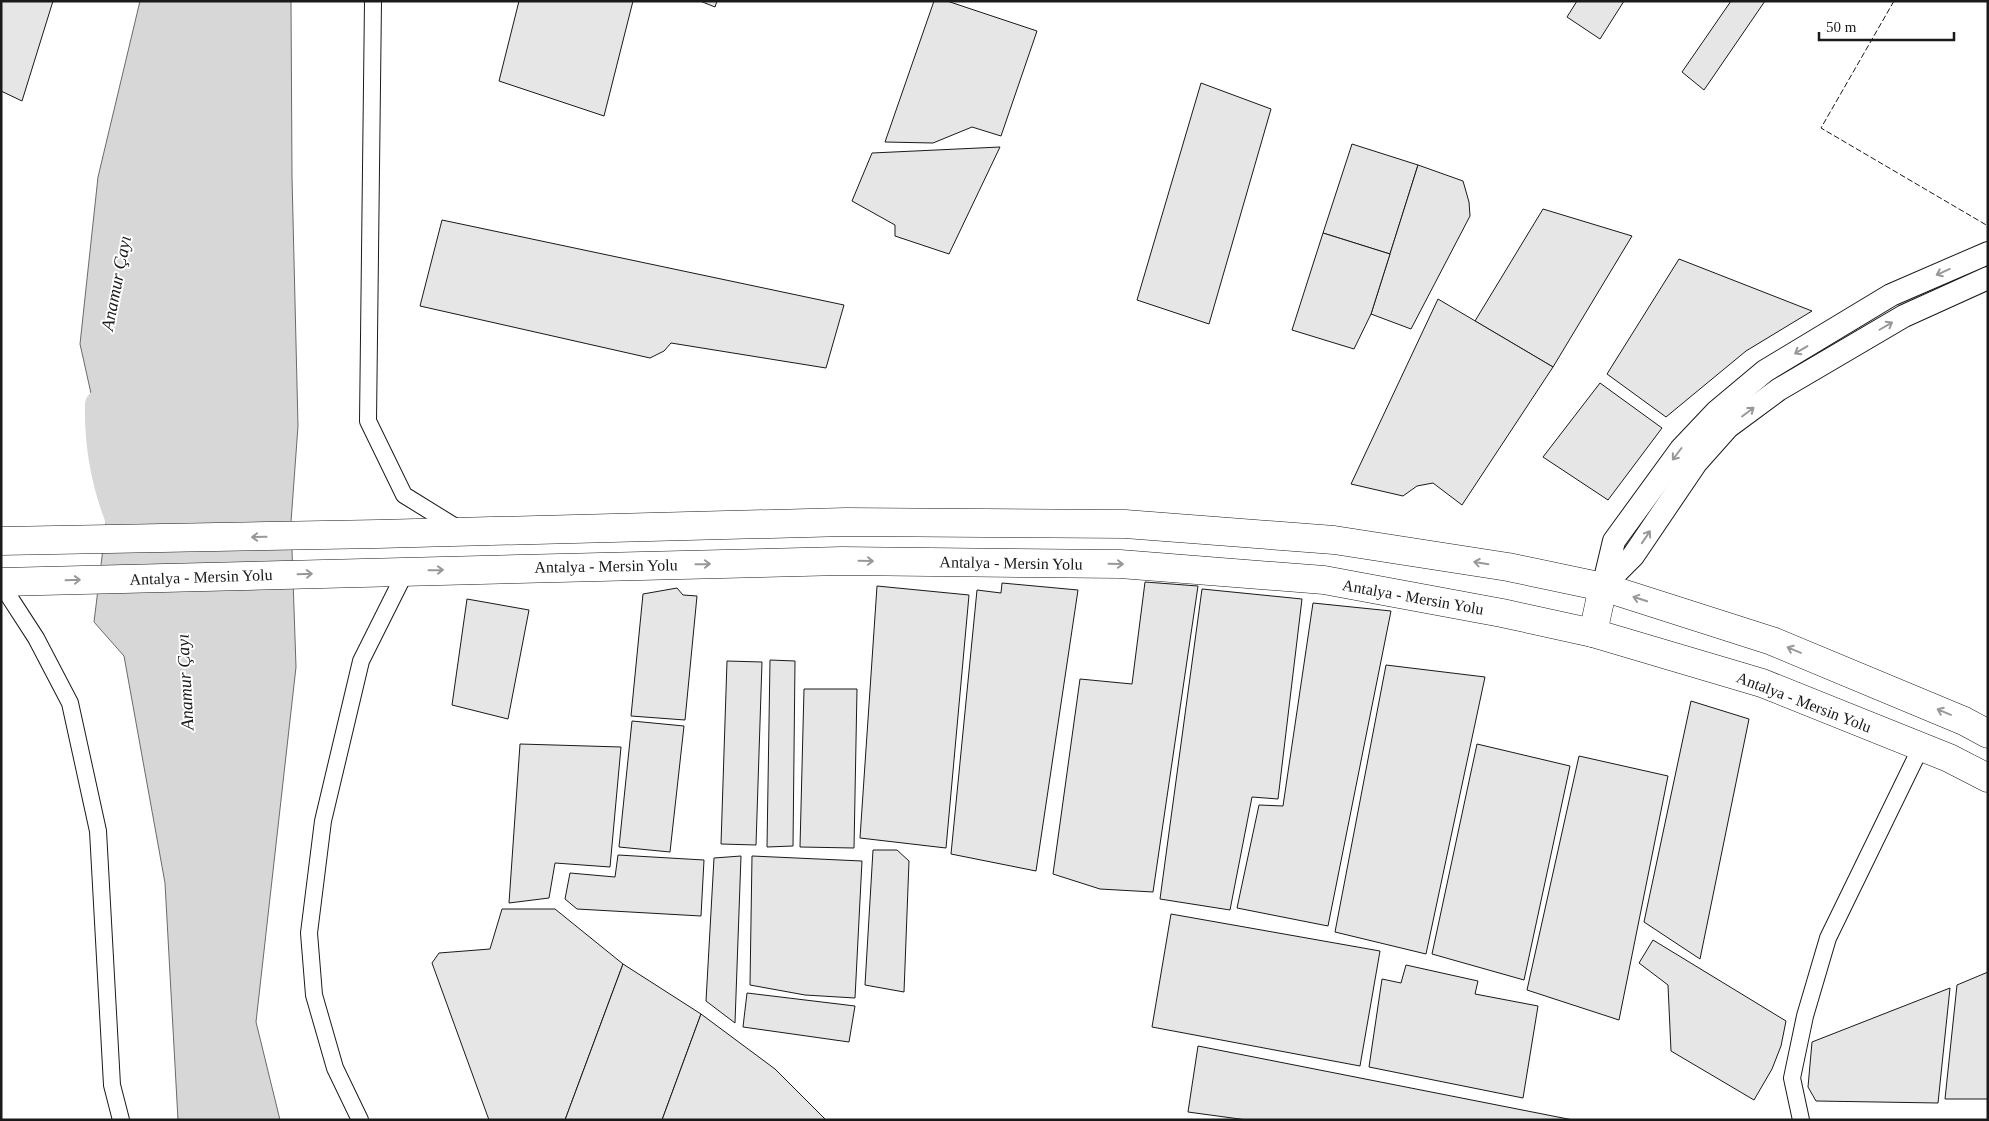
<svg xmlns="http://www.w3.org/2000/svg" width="1989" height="1121" viewBox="0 0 1989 1121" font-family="Georgia,serif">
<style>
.water{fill:#d7d7d7;stroke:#6a6a6a}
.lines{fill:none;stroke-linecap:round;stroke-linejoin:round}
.river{stroke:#d7d7d7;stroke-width:32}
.building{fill:#e6e6e6;stroke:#1a1a1a}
.street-casing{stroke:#1a1a1a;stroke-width:18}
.secondary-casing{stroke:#1a1a1a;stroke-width:24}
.highway-casing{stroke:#1a1a1a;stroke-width:29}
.street{stroke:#fff;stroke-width:16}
.secondary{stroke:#fff;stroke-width:22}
.highway{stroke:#fff;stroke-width:28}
.fence{stroke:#1a1a1a;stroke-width:1;stroke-dasharray:6 2.5;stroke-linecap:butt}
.oneway{stroke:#989898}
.labels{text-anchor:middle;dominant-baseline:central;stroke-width:4;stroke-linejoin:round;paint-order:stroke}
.street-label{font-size:16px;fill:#1a1a1a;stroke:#fff}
.water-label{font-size:18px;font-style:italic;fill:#1a1a1a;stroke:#fff}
</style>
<rect width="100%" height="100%" fill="#fff"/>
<!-- water -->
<polygon class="water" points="140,1 291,1 292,177 298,426 291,522 296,667 256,1022 280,1120 178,1120 165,883 124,656 94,622 111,483 80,344 98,177"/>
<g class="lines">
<!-- river -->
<path class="river" d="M101,405c-1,42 8,85 24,123"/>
</g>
<!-- building -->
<g class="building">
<polygon points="1,1 53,1 22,101 1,91"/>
<polygon points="519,1 633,1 604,116 499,81"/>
<polygon points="700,1 717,1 715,7"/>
<polygon points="934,1 947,1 1037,31 1001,136 972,127 933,143 885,142"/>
<polygon points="1577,1 1624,1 1600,39 1567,17"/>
<polygon points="1731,1 1765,1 1704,90 1682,72"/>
<polygon points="1201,83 1271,109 1209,324 1137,300"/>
<polygon points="1352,144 1418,165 1390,254 1323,233"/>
<polygon points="1000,147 949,254 895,236 895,225 852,201 872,153"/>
<polygon points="1418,165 1463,181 1469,202 1470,216 1411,329 1371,314"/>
<polygon points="1543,209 1632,236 1553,367 1475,321"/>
<polygon points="442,220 844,305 826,368 671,343 664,351 650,358 420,306"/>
<polygon points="1323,233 1390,254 1371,314 1354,349 1292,330"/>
<polygon points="1679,259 1812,311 1746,351 1666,417 1607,374"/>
<polygon points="1438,299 1553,367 1462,505 1433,483 1417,486 1403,496 1351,484"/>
<polygon points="1600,383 1662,428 1608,500 1543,457"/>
<polygon points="1145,582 1198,586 1153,892 1100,889 1053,874 1080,679 1132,684"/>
<polygon points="1002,583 1078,590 1036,871 951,854 977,590 1001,593"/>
<polygon points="877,586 969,595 946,848 860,838"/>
<polygon points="677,588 683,595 697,596 685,720 631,716 643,594"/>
<polygon points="1202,589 1302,599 1278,799 1252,797 1230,910 1160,899"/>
<polygon points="467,599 529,610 508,719 452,705"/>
<polygon points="1313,603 1391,611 1328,926 1237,908 1259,805 1283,806"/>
<polygon points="770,660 795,661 793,846 767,847"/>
<polygon points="727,661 762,662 756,845 721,844"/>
<polygon points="1386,665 1485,677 1426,954 1335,932"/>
<polygon points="804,689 857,689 854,848 800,847"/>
<polygon points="1691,701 1749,719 1700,959 1644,922"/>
<polygon points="632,721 684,726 670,852 619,847"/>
<polygon points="520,744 621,747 610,867 555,863 549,898 509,903"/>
<polygon points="1477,744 1570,766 1524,980 1432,954"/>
<polygon points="1579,756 1668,776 1619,1020 1527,990"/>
<polygon points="873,850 897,850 909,861 904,992 865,985"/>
<polygon points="618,855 704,860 701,916 577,909 565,899 570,873 615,877"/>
<polygon points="741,856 735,1023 706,1001 714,858"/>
<polygon points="752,856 862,861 855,998 805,995 750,985"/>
<polygon points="502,909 555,909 623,964 565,1120 489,1120 432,963 439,953 490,949"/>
<polygon points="1171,914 1380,951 1360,1066 1152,1027"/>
<polygon points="1653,940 1786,1021 1781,1046 1772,1069 1754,1100 1671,1051 1668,985 1639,963"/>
<polygon points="623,964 701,1014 662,1120 565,1120"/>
<polygon points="1406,965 1478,981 1475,994 1538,1006 1523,1098 1369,1067 1382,979 1401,983"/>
<polygon points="1988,972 1988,1099 1945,1099 1957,985"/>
<polygon points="1950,988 1938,1103 1816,1101 1808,1087 1812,1042"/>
<polygon points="747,993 855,1006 849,1042 743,1027"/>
<polygon points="701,1014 775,1069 826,1120 662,1120"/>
<polygon points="1198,1046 1573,1120 1247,1120 1188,1112"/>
</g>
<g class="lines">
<defs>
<g id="street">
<polyline points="373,1 368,421 404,495 459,529"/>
<polyline points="1,584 36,638 70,703 98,831 112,1085 121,1120"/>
<polyline points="360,1120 335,1068 314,995 309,933 323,821 361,661 406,571"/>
<polyline points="1801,1120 1792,1078 1805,1016 1828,938 1921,747"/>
</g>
<g id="secondary">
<polyline points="1603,586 1633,556 1696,463 1728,427 1778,390 1904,316 1988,278"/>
<polyline points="1603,587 1614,541 1681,449 1716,412 1765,371 1891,295 1988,253"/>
</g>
<g id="highway">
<polyline points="1,541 378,534 846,522 1125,524 1334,540 1508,567 1603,587 1772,641 1964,721 1988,734"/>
<polyline points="1,582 842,561 1120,564 1324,580 1502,613 1593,633 1762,683 1949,758 1988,778"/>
<polyline points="1593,633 1603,587"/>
</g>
</defs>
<!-- street casing -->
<use href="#street" class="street-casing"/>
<!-- secondary casing -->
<use href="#secondary" class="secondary-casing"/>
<!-- highway casing -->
<use href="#highway" class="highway-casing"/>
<!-- street -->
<use href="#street" class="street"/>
<!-- secondary -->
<use href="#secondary" class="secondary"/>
<!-- highway -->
<use href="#highway" class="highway"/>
<!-- fence -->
<polyline class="fence" points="1894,1 1821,128 1988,226"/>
</g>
<!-- one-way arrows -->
<defs><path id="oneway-shaft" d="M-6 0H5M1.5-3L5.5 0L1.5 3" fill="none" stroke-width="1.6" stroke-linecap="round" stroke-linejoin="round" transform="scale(1.25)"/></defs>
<g class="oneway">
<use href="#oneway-shaft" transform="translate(1943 272) rotate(156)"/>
<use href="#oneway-shaft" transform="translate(1886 326) rotate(-30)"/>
<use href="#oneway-shaft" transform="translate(1801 350) rotate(149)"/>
<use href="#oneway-shaft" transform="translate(1748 412) rotate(-37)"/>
<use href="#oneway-shaft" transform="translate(1677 454) rotate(127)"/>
<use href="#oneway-shaft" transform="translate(259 537) rotate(179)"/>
<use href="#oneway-shaft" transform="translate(1646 537) rotate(-56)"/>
<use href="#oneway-shaft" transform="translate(866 561) rotate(1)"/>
<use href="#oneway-shaft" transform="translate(1481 563) rotate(-171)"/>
<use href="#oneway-shaft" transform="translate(703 564) rotate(-1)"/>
<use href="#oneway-shaft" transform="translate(1116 564) rotate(1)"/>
<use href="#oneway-shaft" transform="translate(436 570) rotate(-1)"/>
<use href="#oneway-shaft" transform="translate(305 574) rotate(-2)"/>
<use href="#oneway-shaft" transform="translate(73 580) rotate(-2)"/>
<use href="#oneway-shaft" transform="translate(1640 599) rotate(-162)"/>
<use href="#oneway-shaft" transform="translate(1794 650) rotate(-157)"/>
<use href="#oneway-shaft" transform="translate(1944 712) rotate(-157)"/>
</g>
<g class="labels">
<!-- street labels -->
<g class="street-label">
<text transform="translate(1011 563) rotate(1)">Antalya - Mersin Yolu</text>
<text transform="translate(606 566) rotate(-1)">Antalya - Mersin Yolu</text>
<text transform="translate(201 577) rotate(-2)">Antalya - Mersin Yolu</text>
<text transform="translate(1413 597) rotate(10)">Antalya - Mersin Yolu</text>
<text transform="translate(1804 702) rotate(21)">Antalya - Mersin Yolu</text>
</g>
<!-- water labels -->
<g class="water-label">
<text transform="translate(116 283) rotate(-79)">Anamur Çayı</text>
<text transform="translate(185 682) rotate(-93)">Anamur Çayı</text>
</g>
</g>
<!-- border -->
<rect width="1989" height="1121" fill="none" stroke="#1a1a1a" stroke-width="5"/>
<!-- scale -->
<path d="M1819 32v8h135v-8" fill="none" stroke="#1a1a1a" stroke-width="2.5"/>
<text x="1826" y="32" font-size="15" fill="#1a1a1a" stroke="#ffffff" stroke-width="4" paint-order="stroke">50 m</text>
</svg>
